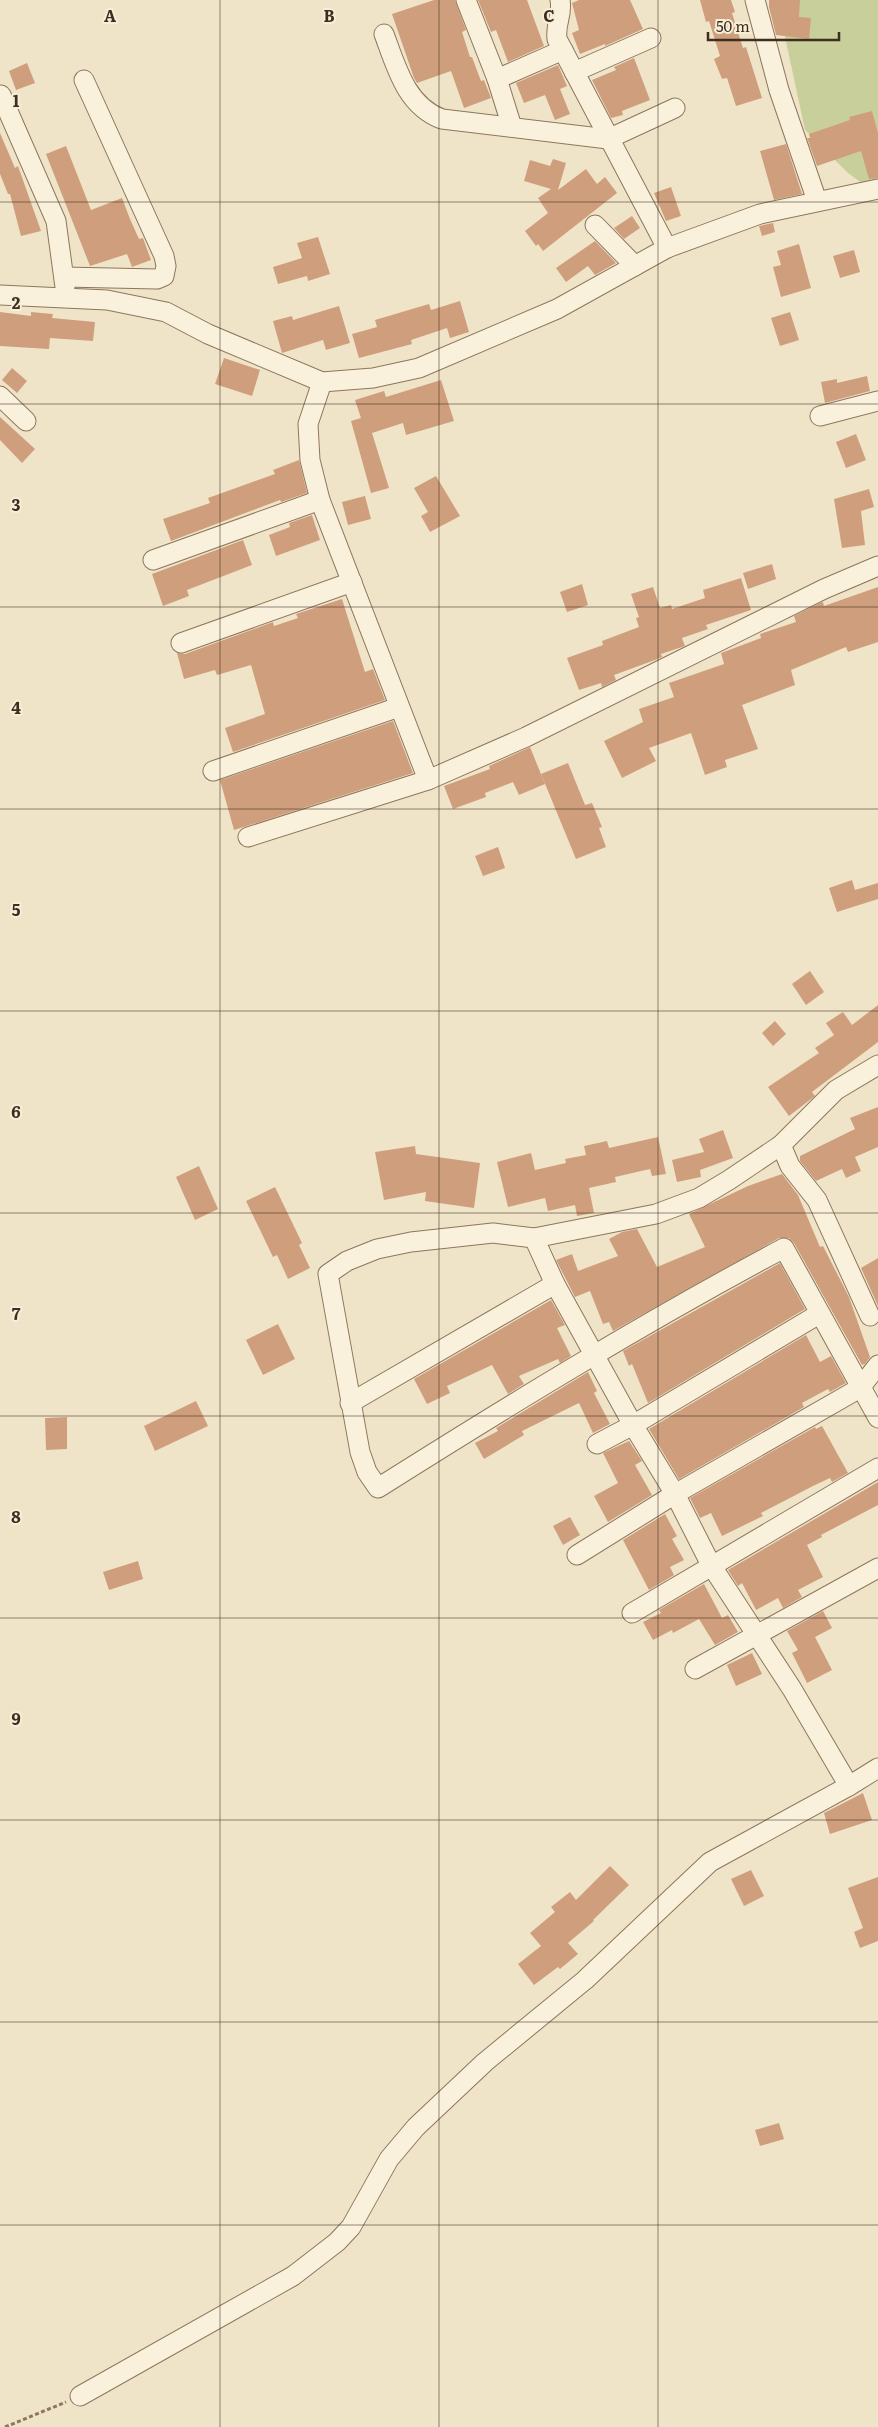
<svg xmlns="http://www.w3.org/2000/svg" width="878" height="2427" viewBox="0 0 878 2427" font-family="Literata,serif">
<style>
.green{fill:#c9cf9b}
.building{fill:#cf9f7d}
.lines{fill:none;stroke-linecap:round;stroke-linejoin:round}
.minor-casing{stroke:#8d765c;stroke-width:21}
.path{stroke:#8d765c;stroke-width:3;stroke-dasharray:4 2.5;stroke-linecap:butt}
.minor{stroke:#faf1dc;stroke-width:19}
.grid{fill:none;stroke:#3d2e20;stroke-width:1;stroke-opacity:0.55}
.grid-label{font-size:16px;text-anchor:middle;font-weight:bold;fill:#3d2e20;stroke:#f7eed8;stroke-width:4;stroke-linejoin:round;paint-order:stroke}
</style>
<rect width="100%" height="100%" fill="#f0e4c8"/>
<!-- green -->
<polygon class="green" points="777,0 878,0 878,195 848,173 805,130"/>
<!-- building -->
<g class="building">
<polygon points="434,0 455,0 466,30 462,32 470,57 472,57 481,81 484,80 491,98 464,108 451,71 417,83 414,78 392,14"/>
<polygon points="478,0 527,0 544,46 508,62 496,30 491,32"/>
<polygon points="579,0 630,0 643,29 605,46 605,44 580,54 572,33 579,30 572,3"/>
<polygon points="700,0 731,0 735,12 732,13 743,48 746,47 762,98 736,106 727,78 722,79 714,59 720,56 709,21 706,22"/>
<polygon points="769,0 800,0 799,17 811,18 809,39 776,35 769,7"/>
<polygon points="634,58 650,100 622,111 623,115 611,118 592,80 616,70 614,67"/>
<polygon points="27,63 35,83 16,90 9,71"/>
<polygon points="558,65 567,86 560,89 570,114 555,120 545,95 524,103 516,83"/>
<polygon points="872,111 878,133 878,178 869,179 861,151 817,166 807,138 810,138 809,134 850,120 849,117"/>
<polygon points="0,133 15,168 18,166 41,231 21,236 10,194 8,194 0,174"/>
<polygon points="786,144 802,194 774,200 760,151"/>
<polygon points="66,146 91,210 122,198 130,219 139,239 143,238 151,260 132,267 127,254 90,266 46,154"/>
<polygon points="553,159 566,163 558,190 586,169 597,184 605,177 617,193 543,251 538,244 536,246 525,231 548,213 538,198 551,189 524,181 530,160 550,166"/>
<polygon points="671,187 681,216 666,221 654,193"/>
<polygon points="632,216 640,228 624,239 614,228"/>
<polygon points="773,223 775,232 762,236 759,226"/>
<polygon points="318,237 330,274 308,281 307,276 278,284 273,267 302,258 297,243"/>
<polygon points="595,241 616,263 595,275 588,266 566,282 556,268"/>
<polygon points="799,244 811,288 781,297 773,267 781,265 777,251"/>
<polygon points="854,250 860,272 840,278 833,256"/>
<polygon points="460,301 469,332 450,338 447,328 411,340 412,344 359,358 352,334 377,327 375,320 429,304 431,310"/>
<polygon points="339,306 350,343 326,350 323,340 282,353 273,321 292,316 293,320"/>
<polygon points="0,312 31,316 31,312 53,314 52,318 95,322 93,341 50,338 49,349 0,346"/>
<polygon points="790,312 799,340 780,346 771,318"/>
<polygon points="224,358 260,370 252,396 215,384"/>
<polygon points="12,368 27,381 17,393 2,380"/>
<polygon points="867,376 870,391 825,403 821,382 837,379 837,383"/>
<polygon points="441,380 454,421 406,435 403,423 372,433 389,488 371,493 351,421 361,418 355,400 384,391 386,397"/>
<polygon points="0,417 35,449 22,463 0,440"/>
<polygon points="856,434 866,460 846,468 836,442"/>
<polygon points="299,460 307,493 281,502 280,500 171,541 163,519 210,503 208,498 275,474 273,470"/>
<polygon points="436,476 460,516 430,532 421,516 428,512 414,488"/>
<polygon points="869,489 874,507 861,511 865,545 842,548 834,499"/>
<polygon points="365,496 371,519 348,525 342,502"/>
<polygon points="312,515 320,540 276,556 269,535 290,527 289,523"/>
<polygon points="243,540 252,565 187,590 189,596 163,606 152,574"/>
<polygon points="772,564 776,579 748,589 743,573"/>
<polygon points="741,578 751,610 706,625 708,629 682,638 685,646 661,654 662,657 655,660 614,675 616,680 602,687 601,683 579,690 567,658 603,645 602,641 639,627 636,618 639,617 631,594 653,587 660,608 671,605 672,609 705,598 703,590"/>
<polygon points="582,584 588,605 567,612 560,592"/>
<polygon points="878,587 878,642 848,652 846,647 791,670 795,685 742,705 758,749 725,760 727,767 705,775 691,733 649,748 656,761 622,778 604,741 643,722 639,709 674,697 669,683 724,664 721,653 761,638 760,634 796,622 794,616 820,603 823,602 824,606"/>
<polygon points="342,599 365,672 373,669 385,700 233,752 225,728 265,714 251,665 217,675 215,670 184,679 177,653 185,654 273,622 274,626 298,618 296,614"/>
<polygon points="393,721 413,773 234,830 220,780"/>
<polygon points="530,747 545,784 519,795 513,782 485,793 486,797 453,809 444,786 490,769 489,766"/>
<polygon points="568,763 585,805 592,803 602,827 599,828 606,847 576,859 541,774"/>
<polygon points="498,847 505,868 483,876 475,856"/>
<polygon points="852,880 855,890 878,883 878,899 837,912 829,888"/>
<polygon points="810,971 824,992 806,1005 792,984"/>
<polygon points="878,1005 878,1042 812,1092 815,1096 789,1116 768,1087 819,1053 815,1048 834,1035 826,1023 843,1012 852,1025"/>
<polygon points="775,1021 786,1034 773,1046 762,1033"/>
<polygon points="878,1107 878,1147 855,1157 861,1171 846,1178 842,1169 816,1181 800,1161 800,1156 855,1129 850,1118"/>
<polygon points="723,1130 733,1158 700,1170 701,1177 677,1182 672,1160 704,1152 699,1139"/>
<polygon points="658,1137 666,1174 652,1176 650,1169 615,1177 616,1182 589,1188 594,1213 577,1216 575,1205 548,1211 545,1198 508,1207 497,1162 531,1153 535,1170 566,1163 565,1159 586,1155 584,1146 607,1141 609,1148"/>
<polygon points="415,1146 416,1154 480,1163 474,1208 425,1201 426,1192 384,1200 375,1152"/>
<polygon points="199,1166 218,1209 195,1220 176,1177"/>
<polygon points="782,1174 798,1195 820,1247 823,1246 849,1297 870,1357 865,1364 862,1365 794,1243 789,1238 779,1238 613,1331 609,1322 603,1324 590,1291 575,1297 556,1260 572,1254 578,1271 618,1256 609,1239 622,1232 637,1229 657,1267 705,1247 689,1214 748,1186"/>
<polygon points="275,1187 302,1243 299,1245 310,1268 288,1279 277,1255 273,1257 246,1201"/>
<polygon points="878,1258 878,1306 861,1268"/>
<polygon points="780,1263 805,1309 648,1403 632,1364 629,1366 623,1351"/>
<polygon points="551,1300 565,1325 557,1328 571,1356 560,1363 558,1359 519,1376 524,1384 508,1394 492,1365 447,1386 450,1393 427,1404 414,1379"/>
<polygon points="278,1324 295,1359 263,1375 246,1340"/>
<polygon points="806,1335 820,1362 831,1356 846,1383 830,1392 828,1389 802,1403 804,1407 679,1479 649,1429"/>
<polygon points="588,1372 597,1391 594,1393 610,1424 593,1433 579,1403 522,1431 524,1435 484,1459 475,1443 498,1431 496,1428"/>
<polygon points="196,1401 208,1426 155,1451 144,1426"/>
<polygon points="67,1417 67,1449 46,1450 45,1418"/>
<polygon points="822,1426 848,1473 832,1482 830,1478 813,1486 761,1513 763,1516 722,1536 711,1513 700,1518 690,1498 815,1427 816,1429"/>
<polygon points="629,1441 642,1461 635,1465 652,1495 608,1522 594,1496 618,1483 603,1453"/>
<polygon points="878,1482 878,1505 821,1535 822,1537 807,1545 823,1577 798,1590 802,1597 783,1608 778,1598 756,1610 742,1583 738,1586 728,1570"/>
<polygon points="665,1514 677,1536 672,1539 684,1560 670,1567 674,1575 649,1590 623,1540"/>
<polygon points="570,1517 580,1535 563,1545 553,1526"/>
<polygon points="138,1561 143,1579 109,1590 103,1572"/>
<polygon points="704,1584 722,1618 728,1615 738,1632 715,1645 699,1619 673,1633 672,1630 653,1640 643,1622 661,1613 659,1610"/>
<polygon points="823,1611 832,1628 815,1637 832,1670 807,1683 792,1653 798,1650 787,1631"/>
<polygon points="752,1653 762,1674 736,1686 727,1665"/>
<polygon points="863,1793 872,1820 830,1834 824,1813"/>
<polygon points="610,1866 629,1885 593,1920 594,1921 568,1943 578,1954 560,1969 558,1967 534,1985 518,1964 541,1946 530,1933 555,1912 551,1907 570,1892 576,1900"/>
<polygon points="751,1870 764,1896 744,1906 731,1879"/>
<polygon points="878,1877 878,1941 860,1948 854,1932 863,1928 848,1888"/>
<polygon points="779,2123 784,2139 760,2146 755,2130"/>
</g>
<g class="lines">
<defs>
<g id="minor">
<polyline points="466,0 497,79 512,127"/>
<path d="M560,0c3,16 -5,22 -3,39l110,209"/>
<polyline points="755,0 779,90 817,201"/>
<path d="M384,34c12,32 22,72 58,85l166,20 67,-31"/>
<polyline points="574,72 651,38"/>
<polyline points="497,79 563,50"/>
<polyline points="1,95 56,221 65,287"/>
<polyline points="595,225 635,266"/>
<polyline points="64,277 157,279 164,276 166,266 164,256 84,80"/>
<polyline points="0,295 107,300 166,312 208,334 322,382 373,378 419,368 557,309 667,248 760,214 878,189"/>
<polyline points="322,382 308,424 310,460 320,500 428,780"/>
<polyline points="0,396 26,421"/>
<polyline points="820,416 878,401"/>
<polyline points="153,560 320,500"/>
<polyline points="181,643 352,582"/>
<polyline points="213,771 399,707"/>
<polyline points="248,837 428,780 526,737 824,589 878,566"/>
<path d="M878,1065l-42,25 -55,55 -52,35 -30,18 -43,16 -122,24 -41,-5 -82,9 -34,7 -30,12 -19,13 32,178 7,20 11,16c133,-84 267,-166 406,-240l94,170"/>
<polyline points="781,1145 790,1166 817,1200 870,1316"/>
<polyline points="534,1238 555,1284 633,1425 675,1494 711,1565 792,1689 849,1786"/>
<polyline points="350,1403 555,1284"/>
<polyline points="597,1444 633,1425 819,1314"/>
<polyline points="577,1555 675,1494 860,1388 878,1365"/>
<polyline points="632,1613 878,1468"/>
<polyline points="695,1669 878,1568"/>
<polyline points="80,2396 293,2276 337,2242 351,2227 389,2159 416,2127 485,2062 585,1980 710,1862 849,1786 878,1768"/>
</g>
</defs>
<!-- minor casing -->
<use href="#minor" class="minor-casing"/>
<!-- path -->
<polyline class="path" points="5,2427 66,2402"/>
<!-- minor -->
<use href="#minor" class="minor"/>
</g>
<!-- grid -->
<path class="grid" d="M220,0v2427M439,0v2427M658,0v2427M0,202h878M0,404h878M0,607h878M0,809h878M0,1011h878M0,1213h878M0,1416h878M0,1618h878M0,1820h878M0,2022h878M0,2225h878"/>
<g class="grid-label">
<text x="110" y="22">A</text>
<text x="329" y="22">B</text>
<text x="549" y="22">C</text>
<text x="16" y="107">1</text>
<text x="16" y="309">2</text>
<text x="16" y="511">3</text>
<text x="16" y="714">4</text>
<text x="16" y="916">5</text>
<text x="16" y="1118">6</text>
<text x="16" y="1320">7</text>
<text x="16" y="1523">8</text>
<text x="16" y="1725">9</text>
</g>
<!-- scale -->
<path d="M708 32v8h131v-8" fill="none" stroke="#3d2e20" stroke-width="2.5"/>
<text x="716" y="32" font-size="15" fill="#3d2e20" stroke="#f7eed8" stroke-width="4" paint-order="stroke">50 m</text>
</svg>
